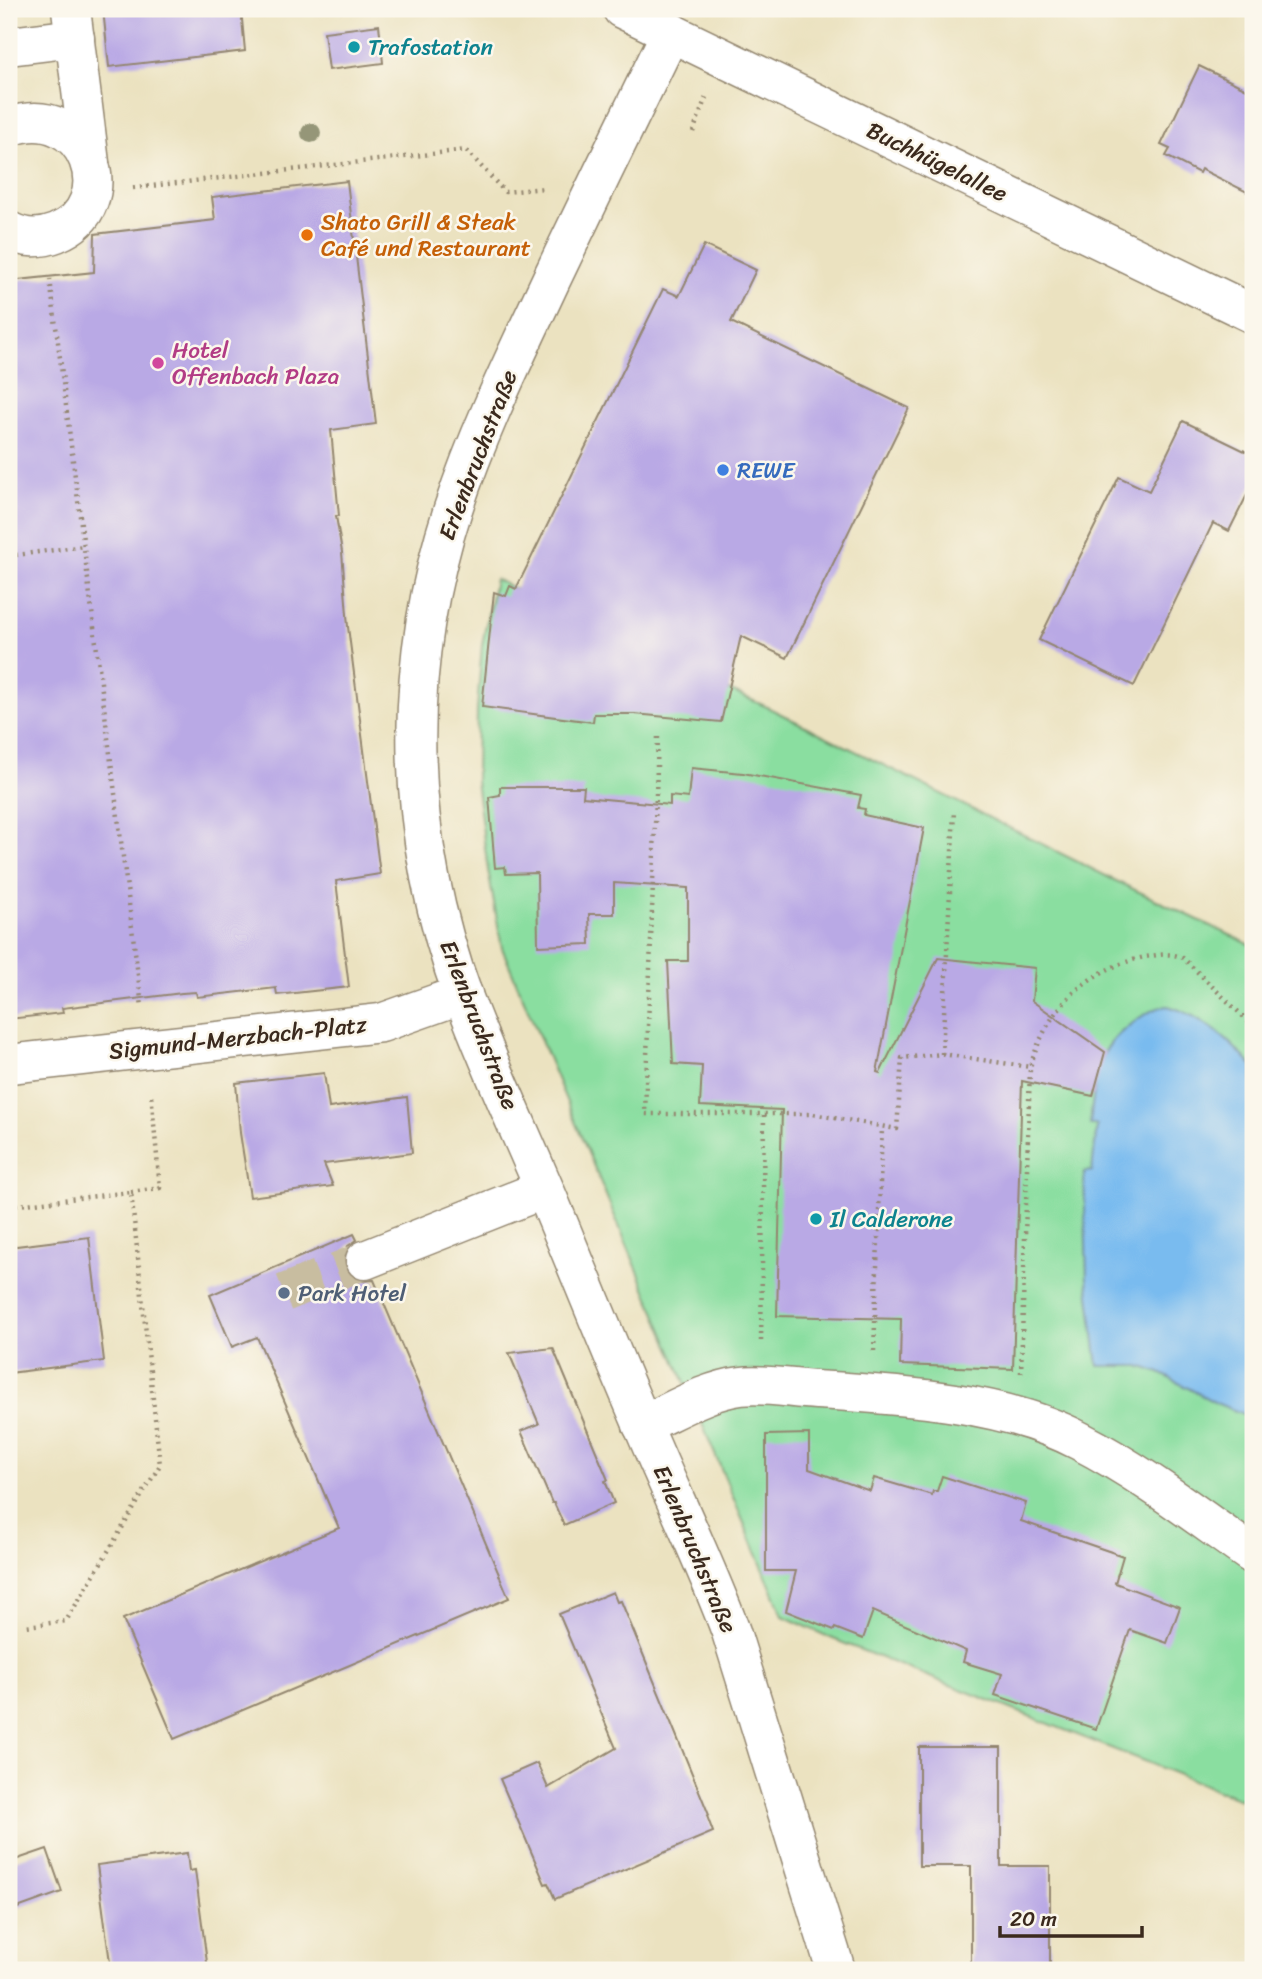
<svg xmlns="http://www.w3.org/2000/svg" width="1262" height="1979" viewBox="0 0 1262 1979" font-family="Sriracha,sans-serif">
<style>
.green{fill:#8adea0;stroke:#62845f;stroke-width:2}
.water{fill:#79bbef;stroke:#5a7286;stroke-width:2}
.building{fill:#b9a9e5}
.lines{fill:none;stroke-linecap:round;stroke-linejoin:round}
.minor-tunnel{stroke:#c8bda0;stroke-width:38;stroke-dasharray:38 19;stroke-linecap:butt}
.minor-casing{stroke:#93866f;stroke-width:41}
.path{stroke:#93866f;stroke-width:4.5;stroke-dasharray:2 5;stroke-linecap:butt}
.minor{stroke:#fff;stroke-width:38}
.tree{fill:#959678}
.culture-dot{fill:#0f9aa8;stroke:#fbf7ec;stroke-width:2.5}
.food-dot{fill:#e8710a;stroke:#fbf7ec;stroke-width:2.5}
.hotel-dot{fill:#d1479c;stroke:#fbf7ec;stroke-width:2.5}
.shop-dot{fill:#3f7fe0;stroke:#fbf7ec;stroke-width:2.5}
.service-dot{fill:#5c6f8a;stroke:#fbf7ec;stroke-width:2.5}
.labels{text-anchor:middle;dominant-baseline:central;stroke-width:5;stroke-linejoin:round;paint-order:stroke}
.culture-label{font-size:23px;fill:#0d838f;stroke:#fbf7ec;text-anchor:start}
.street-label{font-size:23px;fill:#3b2a1e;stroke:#fbf7ec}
.food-label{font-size:23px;fill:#c56008;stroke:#fbf7ec;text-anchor:start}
.hotel-label{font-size:23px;fill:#b23c85;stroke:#fbf7ec;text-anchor:start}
.shop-label{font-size:23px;fill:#366cbe;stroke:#fbf7ec;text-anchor:start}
.service-label{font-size:23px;fill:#4e5e75;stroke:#fbf7ec;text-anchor:start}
</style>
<rect width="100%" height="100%" fill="#fbf7ec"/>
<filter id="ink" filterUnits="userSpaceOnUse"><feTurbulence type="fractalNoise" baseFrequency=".0143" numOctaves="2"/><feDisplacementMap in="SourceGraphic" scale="14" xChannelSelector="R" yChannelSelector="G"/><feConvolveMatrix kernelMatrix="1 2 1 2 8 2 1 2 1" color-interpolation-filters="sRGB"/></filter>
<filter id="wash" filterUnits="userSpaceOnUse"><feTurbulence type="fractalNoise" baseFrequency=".00686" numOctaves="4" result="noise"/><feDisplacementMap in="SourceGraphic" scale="28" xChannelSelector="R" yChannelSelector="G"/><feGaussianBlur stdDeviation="1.57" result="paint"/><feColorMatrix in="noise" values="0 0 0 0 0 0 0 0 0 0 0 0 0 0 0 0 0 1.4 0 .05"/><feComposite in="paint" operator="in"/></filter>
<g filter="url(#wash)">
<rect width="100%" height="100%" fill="#ebe2c0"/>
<!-- green -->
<polygon class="green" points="495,579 663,661 765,706 1112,879 1253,946 1253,1804 833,1639 783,1616 502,948 488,870 476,781 477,710 482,645"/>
<!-- water -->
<path class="water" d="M1168,1006c35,10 61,34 85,61v351l-37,-15 -56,-30 -21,-7h-41l-11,-86 -3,-108 8,-1 5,-46h-7c2,-24 5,-49 14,-71 8,-18 44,-47 64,-48z"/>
<g id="blocks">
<!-- building -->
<g class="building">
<polygon points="103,9 241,9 245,51 109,67"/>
<polygon points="379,25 383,63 329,70 324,32"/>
<polygon points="1199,66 1253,92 1253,195 1201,169 1199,173 1166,156 1170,149 1161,145"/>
<polygon points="347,181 376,424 331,430 339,516 336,516 342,552 348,627 380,874 336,881 349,987 277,995 276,988 197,997 196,992 182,993 62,1008 63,1013 9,1019 9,281 94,272 95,234 215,220 212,197"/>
<polygon points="704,245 756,270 731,322 909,408 787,658 741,636 721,722 634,714 594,714 593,722 482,707 494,592 506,596 510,586 516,589 663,289 679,296"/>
<polygon points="1183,421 1253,455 1253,483 1229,531 1213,523 1134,686 1039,640 1119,477 1149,491"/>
<polygon points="691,768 743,773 861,795 858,808 865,809 864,815 924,828 877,1072 880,1073 938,958 1035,968 1032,1001 1105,1052 1093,1096 1022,1081 1013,1369 900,1365 901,1319 777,1316 782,1110 700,1106 702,1066 673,1064 668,961 688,961 688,888 614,883 614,914 589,914 590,944 538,946 537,873 506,874 505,867 495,868 489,797 500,795 500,787 584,787 583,797 670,805 670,796 688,798"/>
<polygon points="324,1073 329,1108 407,1097 412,1153 324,1164 333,1186 250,1197 240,1133 236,1083"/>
<polygon points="354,1234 357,1240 348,1246 344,1256 345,1269 351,1277 361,1281 374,1280 509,1598 174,1739 123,1619 339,1528 257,1337 232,1347 210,1295"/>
<polygon points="89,1237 104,1361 9,1373 9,1247"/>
<polygon points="553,1348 608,1480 605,1481 614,1503 564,1525 554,1503 552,1503 521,1431 539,1424 509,1353"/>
<polygon points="809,1434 809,1469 870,1491 874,1478 932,1495 933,1491 937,1491 942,1476 1026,1503 1021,1521 1123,1556 1115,1583 1180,1607 1167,1643 1130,1630 1096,1729 995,1695 1002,1674 963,1662 966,1651 873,1611 863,1639 835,1628 834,1630 786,1611 796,1571 766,1571 766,1435"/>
<polygon points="613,1592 617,1602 621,1601 638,1642 709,1815 707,1816 713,1832 555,1899 548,1883 545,1884 500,1779 537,1763 548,1788 616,1748 559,1614"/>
<polygon points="919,1747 1001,1747 1001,1866 1050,1866 1050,1970 971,1970 971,1866 919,1866"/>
<polygon points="47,1849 62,1892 9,1911 9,1862"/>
<polygon points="187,1853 189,1871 195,1870 208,1970 111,1970 97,1865"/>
</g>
</g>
</g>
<g filter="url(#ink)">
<use href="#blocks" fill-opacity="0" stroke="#93866f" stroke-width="2"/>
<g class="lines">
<!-- minor-tunnel -->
<polyline class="minor-tunnel" points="284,1293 365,1260"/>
<defs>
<g id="minor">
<polyline points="71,9 90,163"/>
<polyline points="622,9 1253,314"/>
<path d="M671,32c-41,83 -80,165 -120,248 -35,75 -72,150 -98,229 -53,163 -48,329 11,489 24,64 53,127 80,190 33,79 65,159 99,238 29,69 62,136 88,206l105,338"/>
<polyline points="9,46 75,38"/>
<path d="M9,127c79,-29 116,79 47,106 -15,6 -32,6 -47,-2"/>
<polyline points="9,1064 381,1023 463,994"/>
<polyline points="365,1260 544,1189"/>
<path d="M642,1425c31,-14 65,-35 99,-39 24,-3 51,3 75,4 84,5 189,11 264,51 62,32 117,75 173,114"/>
</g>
</defs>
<!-- minor casing -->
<use href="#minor" class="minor-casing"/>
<!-- path -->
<g class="path">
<polyline points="693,132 706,97"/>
<polyline points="133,188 466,150 505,192 545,188"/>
<polyline points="50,279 142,1007"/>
<polyline points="9,556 84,546"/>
<polyline points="658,737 645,1114 813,1114 897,1129 902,1058 942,1054 1030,1067"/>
<polyline points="942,1054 954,811"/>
<polyline points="131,1192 160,1188 151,1092"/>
<polyline points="9,1206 131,1192 160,1465 66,1621 26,1626"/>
<polyline points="761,1341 764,1114"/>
<polyline points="874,1351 882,1128"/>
<path d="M1021,1373l9,-306c18,-59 54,-97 115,-110 13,-2 26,-5 38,1l70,68"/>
</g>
<!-- minor -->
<use href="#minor" class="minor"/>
</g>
<!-- trees -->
<circle class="tree" cx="311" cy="133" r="10"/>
</g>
<!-- markers -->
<g class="culture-dot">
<circle cx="354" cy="47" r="7"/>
<circle cx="816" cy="1219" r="7"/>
</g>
<circle class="food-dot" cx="307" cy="235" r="7"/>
<circle class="hotel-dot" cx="158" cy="363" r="7"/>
<circle class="shop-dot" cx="723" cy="470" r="7"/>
<circle class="service-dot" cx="284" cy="1293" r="7"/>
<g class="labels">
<!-- culture labels -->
<g class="culture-label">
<text x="368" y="47">Trafostation</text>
<text x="830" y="1219">Il Calderone</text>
</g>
<!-- street labels -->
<g class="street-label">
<text transform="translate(937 162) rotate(26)">Buchhügelallee</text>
<text transform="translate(478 455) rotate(-69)">Erlenbruchstraße</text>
<text transform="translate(479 1025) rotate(69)">Erlenbruchstraße</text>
<text transform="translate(238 1038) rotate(-6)">Sigmund-Merzbach-Platz</text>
<text transform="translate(695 1549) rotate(67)">Erlenbruchstraße</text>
</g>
<!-- food labels -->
<g class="food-label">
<text x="321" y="222">Shato Grill &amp; Steak<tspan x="321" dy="26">Café und Restaurant</tspan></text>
</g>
<!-- hotel labels -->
<g class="hotel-label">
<text x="172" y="350">Hotel<tspan x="172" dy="26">Offenbach Plaza</tspan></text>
</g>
<!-- shop labels -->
<g class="shop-label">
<text x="737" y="470">REWE</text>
</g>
<!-- service labels -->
<g class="service-label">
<text x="298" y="1293">Park Hotel</text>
</g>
</g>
<!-- margin -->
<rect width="1262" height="1979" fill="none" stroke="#fbf7ec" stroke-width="35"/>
<!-- scale -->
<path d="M1000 1926v10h142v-10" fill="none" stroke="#3b2a1e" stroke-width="3.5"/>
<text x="1010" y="1926" font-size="21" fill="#3b2a1e" stroke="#fbf7ec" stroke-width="5" paint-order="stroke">20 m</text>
</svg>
